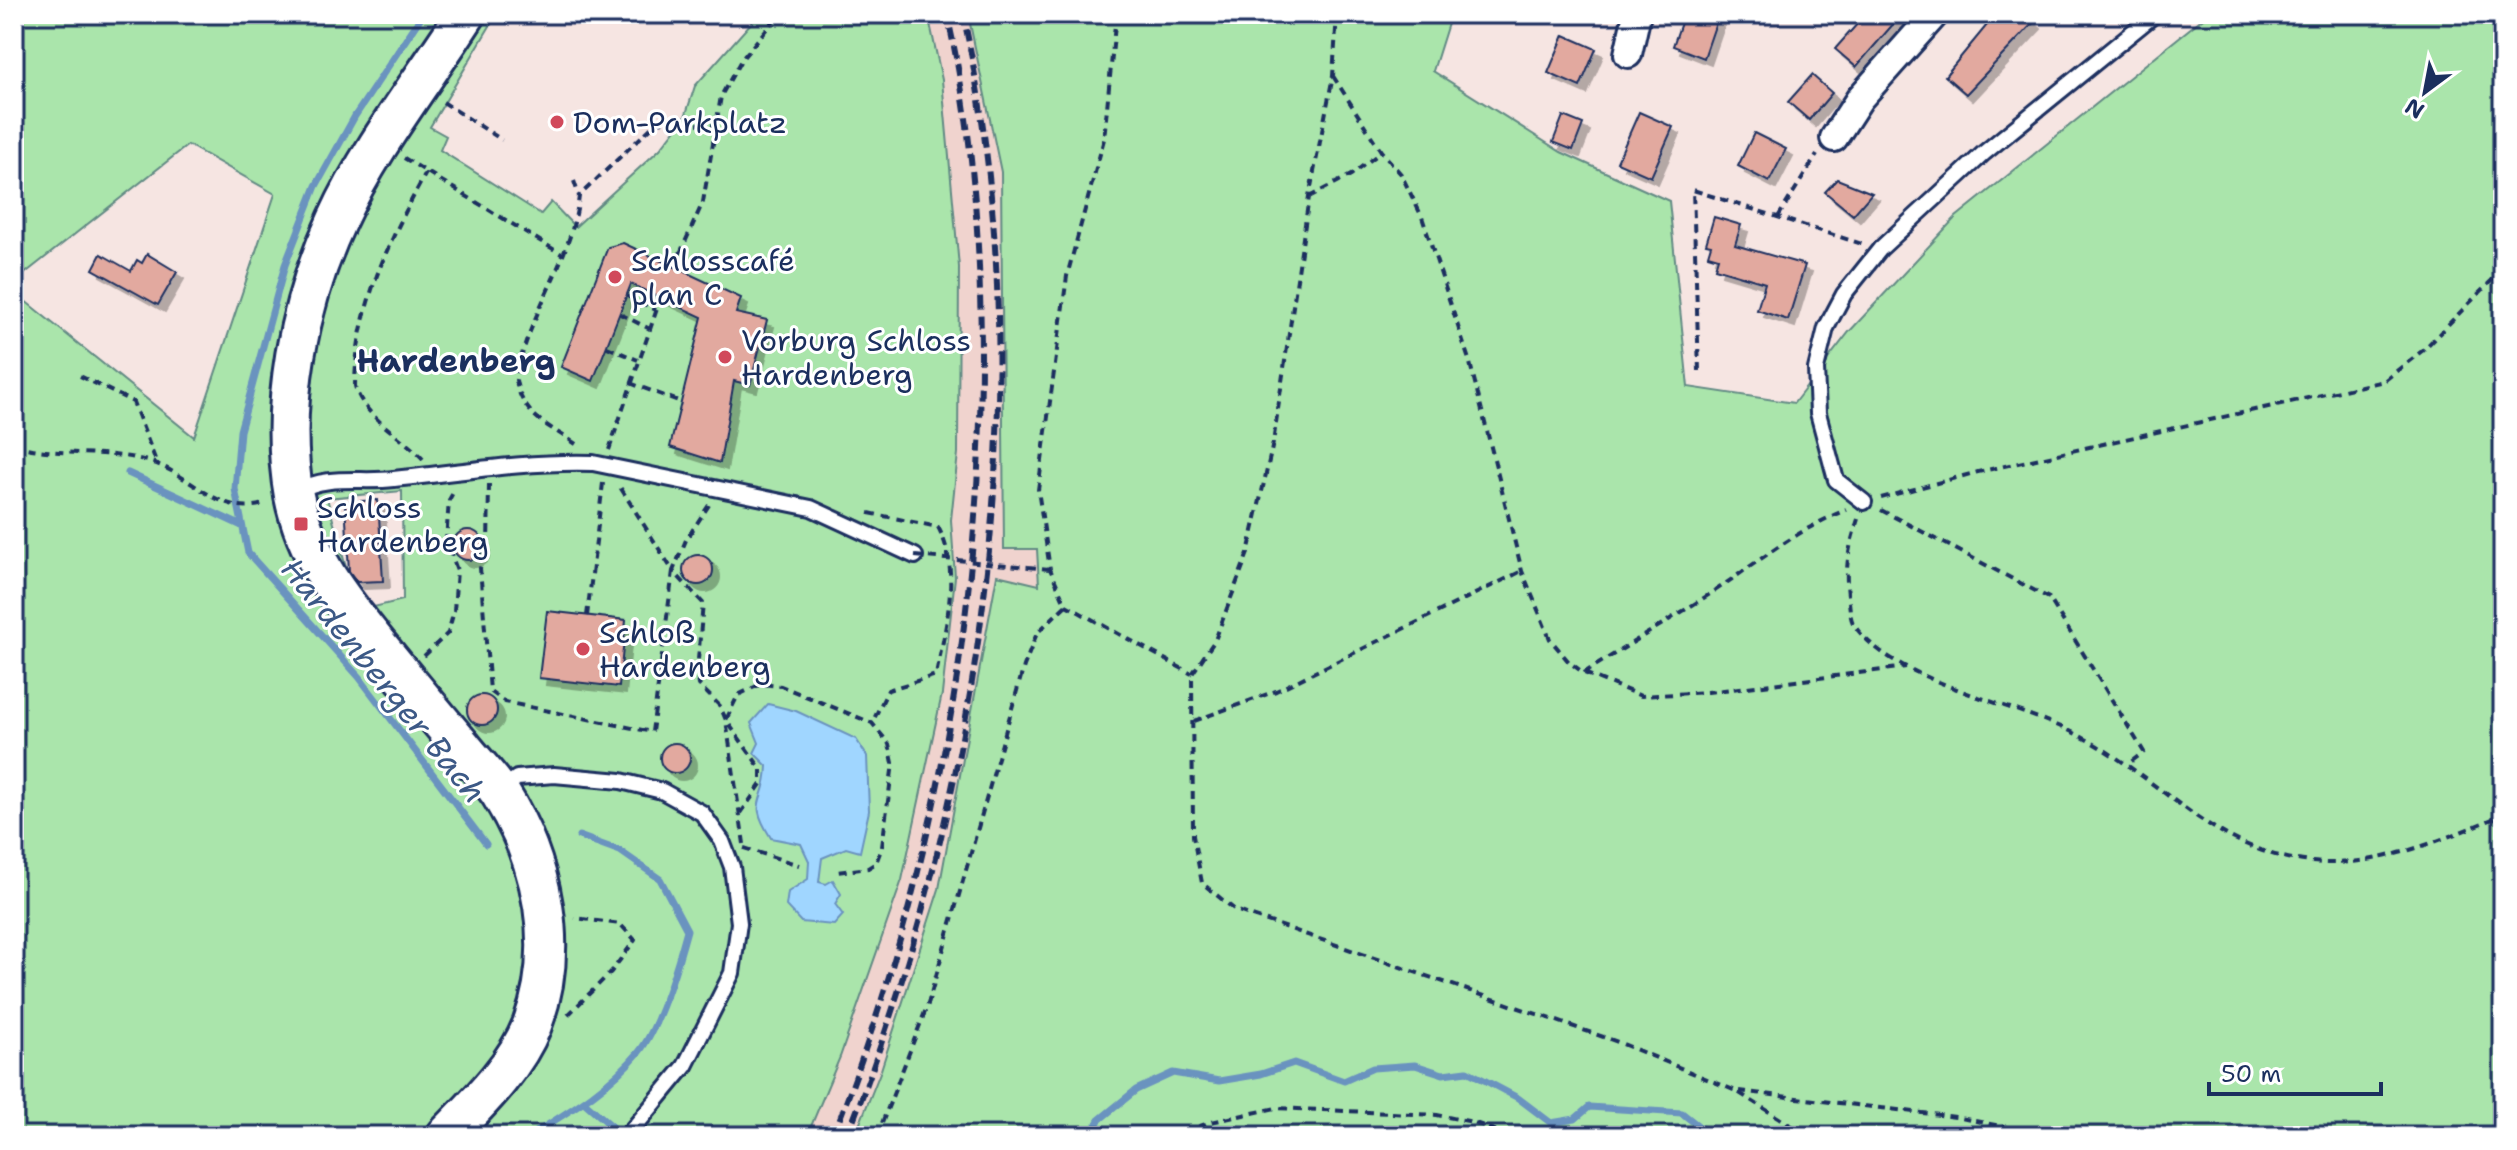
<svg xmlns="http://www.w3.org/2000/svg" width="2517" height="1150" viewBox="0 0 2517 1150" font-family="'Shantell Sans',sans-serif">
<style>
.built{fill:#f0d3ce}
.green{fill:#aae5ab;stroke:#628a84;stroke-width:2;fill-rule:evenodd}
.water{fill:#a0d6ff;stroke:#6b93bf;stroke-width:2}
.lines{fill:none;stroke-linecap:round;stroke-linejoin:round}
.stream{stroke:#6b93bf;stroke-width:7}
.building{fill:#e2a99f;stroke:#1b2f5e;stroke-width:2;filter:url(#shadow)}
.service-casing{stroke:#1b2f5e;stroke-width:20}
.minor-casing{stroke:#1b2f5e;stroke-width:32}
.secondary-casing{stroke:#1b2f5e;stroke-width:44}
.path{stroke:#1b2f5e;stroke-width:4;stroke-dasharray:8 6;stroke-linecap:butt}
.service{stroke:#fff;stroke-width:14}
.minor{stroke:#fff;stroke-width:26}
.secondary{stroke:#fff;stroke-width:38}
.rail{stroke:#1b2f5e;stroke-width:6;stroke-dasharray:12 6;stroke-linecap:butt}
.path-bridge{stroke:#1b2f5e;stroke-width:4;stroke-dasharray:8 6;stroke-linecap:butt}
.poi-dot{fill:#d1495b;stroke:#fff;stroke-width:3}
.labels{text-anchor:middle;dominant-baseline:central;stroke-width:6;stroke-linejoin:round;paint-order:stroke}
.poi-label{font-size:30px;fill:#1b2f5e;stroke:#fff;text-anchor:start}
.neighbourhood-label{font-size:32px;font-weight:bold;fill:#1b2f5e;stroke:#fff}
.water-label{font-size:32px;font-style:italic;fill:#3c5986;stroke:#fff}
</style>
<defs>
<filter id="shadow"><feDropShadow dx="7" dy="7" stdDeviation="0" flood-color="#0004"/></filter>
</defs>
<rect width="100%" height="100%" fill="#f6e5e2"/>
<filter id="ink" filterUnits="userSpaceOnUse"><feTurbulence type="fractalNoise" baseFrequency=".0125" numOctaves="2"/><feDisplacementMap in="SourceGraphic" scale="16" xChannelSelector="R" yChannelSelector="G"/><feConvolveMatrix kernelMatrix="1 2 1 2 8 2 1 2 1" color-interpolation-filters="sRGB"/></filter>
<g filter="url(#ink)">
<!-- built -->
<polygon class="built" points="928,14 968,14 1001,172 1004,548 1037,549 1039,585 997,576 939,889 881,1070 855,1136 807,1136 840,1057 902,880 942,694 955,577 951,520 959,267 942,80"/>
<!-- green -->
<g class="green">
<path d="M14,14h483l-67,113 16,9 -6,14 101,64 10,-12 24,25 85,-78 25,-32 10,-31 64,-72h169l14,66 17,187 -1,186 -7,67 4,57 -13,117 -40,186 -62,177 -33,79h-793v-844l180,145 81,-243 -87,-49 -174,137zM402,491l1,109 -29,7 -24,-25 -23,-84z"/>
<polygon points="968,14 1451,14 1433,71 1561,152 1669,201 1688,387 1794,403 1849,332 1956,217 2208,14 2503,14 2503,1136 855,1136 881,1070 939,889 997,575 1039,585 1037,549 1004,549 1001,172"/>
</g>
<!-- water -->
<path class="water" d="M768,704l28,7 60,28 11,17 2,55 -9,41 -14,-4 -24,10 -3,24 7,2 7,-4 8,14 -6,10 8,11 -9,10 -33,-3 -15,-16 2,-14 20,-13 1,-18 -8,-17 -30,-6c-25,-40 -5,-33 -4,-72l-13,-13 5,-10 -8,-20z"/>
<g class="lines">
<!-- stream -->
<g class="stream">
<polyline points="423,14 355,116 316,186 285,265 240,431 235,489 248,553 359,677 486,844"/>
<polyline points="128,473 242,526"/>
<polyline points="584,1102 623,1136"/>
<path d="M530,1136c38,-24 80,-49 109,-84 21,-26 39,-89 48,-122l-27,-51 -40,-28 -41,-15"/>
<polyline points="1090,1136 1099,1120 1136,1090 1173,1073 1219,1081 1261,1074 1294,1063 1344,1081 1373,1068 1415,1065 1443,1074 1467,1071 1518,1098 1551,1123 1575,1119 1589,1107 1682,1113 1711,1136"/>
</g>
</g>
<!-- building -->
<g class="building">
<polygon points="1684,14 1719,14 1704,58 1673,46"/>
<polygon points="1866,14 1902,14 1856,67 1835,49"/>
<polygon points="1996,14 2025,14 2034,22 1966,94 1945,76"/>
<polygon points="1564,35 1596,49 1580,87 1548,73"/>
<polygon points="1812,75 1832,93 1809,120 1788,102"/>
<polygon points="1639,112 1673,127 1651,177 1617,162"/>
<polygon points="1563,116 1583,124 1573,150 1553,142"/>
<polygon points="1754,133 1786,149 1769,182 1738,166"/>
<polygon points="1837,179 1872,193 1853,215 1825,192"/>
<polygon points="1714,217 1741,225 1735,245 1805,265 1788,320 1757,310 1765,283 1715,268 1718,258 1708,255 1711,245 1706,244"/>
<polygon points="623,243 741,298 736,313 767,320 750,385 734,381 720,463 670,447 702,317 631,284 593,381 561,367 608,247"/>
<polygon points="101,254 131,271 137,260 142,263 147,254 177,272 158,305 93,269"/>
<polygon points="378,500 383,581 357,582 349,571 345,502"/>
<circle cx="468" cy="545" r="15"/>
<circle cx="698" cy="570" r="15"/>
<polygon points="547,611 626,620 619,687 539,678"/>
<circle cx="482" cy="710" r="15"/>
<circle cx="675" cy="758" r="15"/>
</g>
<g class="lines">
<defs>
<g id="service">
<path d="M298,491c28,-17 64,-8 96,-12 66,-7 133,-18 199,-16l218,45 104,48"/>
<polyline points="1864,502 1836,480 1818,413 1816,369 1826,328 1844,294 1880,249 1984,153 2155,14"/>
<polyline points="499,791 517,778 554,775 621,781 662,791 702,813 722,841 732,867 739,923 732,973 685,1066 627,1136"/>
</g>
<g id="minor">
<polyline points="1628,54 1637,14"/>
<polyline points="1834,138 1860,98 1935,14"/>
</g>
<path id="secondary" d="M446,1136c31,-32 69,-68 86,-111 29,-77 11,-164 -32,-232 -11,-16 -25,-30 -37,-45 -26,-31 -52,-62 -78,-94 -39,-48 -79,-95 -91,-158 -16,-89 5,-195 43,-276 33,-72 86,-139 129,-206"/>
</defs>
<!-- service casing -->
<use href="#service" class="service-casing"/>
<!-- minor casing -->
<use href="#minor" class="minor-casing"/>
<!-- secondary casing -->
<use href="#secondary" class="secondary-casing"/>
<!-- path -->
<g class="path">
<polyline points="1116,14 1104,139 1067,276 1038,490 1050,569 1066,605 1192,674"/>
<polyline points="1337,14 1333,76 1309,197 1273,443 1248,553 1215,640 1192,674 1193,836 1202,883 1235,910 1618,1042 1736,1091 1808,1136"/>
<polyline points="1333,76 1381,151 1401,174 1422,217 1470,363 1522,571 1550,639 1569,662 1584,673 1641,696 1708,692 1906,667"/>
<polyline points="443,102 502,140"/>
<polyline points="404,158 563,255"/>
<polyline points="574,181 579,196"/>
<polyline points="1309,197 1351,175 1381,152"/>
<polyline points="1778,217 1817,155"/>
<polyline points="674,267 703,202 721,96 741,60 779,14"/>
<polyline points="627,296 656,310"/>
<polyline points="620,314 650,329"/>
<polyline points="607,347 638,360"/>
<polyline points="1699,371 1693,190 1862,244"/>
<polyline points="80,376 133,402 157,464"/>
<polyline points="630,383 681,402"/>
<path d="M576,444c-28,-19 -54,-28 -60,-64 11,-65 56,-120 63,-184l78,-74 58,3"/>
<path d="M14,445c45,13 96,3 140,18 38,13 68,56 112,40"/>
<polyline points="609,450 661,297"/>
<path d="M423,459c-22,-24 -59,-41 -68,-73 1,-79 34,-145 71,-213"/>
<polyline points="489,484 488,547 480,568 490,691 505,702 652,732 673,571 620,487"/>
<polyline points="1881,498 1978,472 2384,381 2422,351 2503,269"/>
<polyline points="709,505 686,540 673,571 703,603 697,671 699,685 720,706 726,720 761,769 761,784 741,813"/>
<polyline points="1881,510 2049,598 2144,752 2128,764"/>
<path d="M869,513l69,14c24,44 7,102 -2,148l-48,15 -16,33"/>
<path d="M1858,519c-10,31 -14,51 -9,83 1,7 1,17 5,23 40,58 164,78 226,111 83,43 129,114 231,126 67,7 131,-23 192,-47"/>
<polyline points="1028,567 1049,569"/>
<polyline points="587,616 603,483"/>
<polyline points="424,656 448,633 454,611 457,570 446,541 449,500 454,491"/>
<path d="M1584,673c38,-24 77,-48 115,-72 50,-31 92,-69 147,-91"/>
<polyline points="1194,721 1276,691 1522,571"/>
<polyline points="744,844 726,720 738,695 761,684 781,686 872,723 889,744 893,763 882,847 876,863 868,868 836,872"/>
<polyline points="744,848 799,865"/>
<polyline points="568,1015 611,972 635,940 620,924 575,918"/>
<polyline points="1739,1091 1956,1117 2049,1136"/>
<polyline points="877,1136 928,1004 1024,666 1037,633 1066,605"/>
<polyline points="1172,1136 1211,1122 1276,1108 1437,1115 1473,1122 1511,1136"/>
</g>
<!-- service -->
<use href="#service" class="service"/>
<!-- minor -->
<use href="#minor" class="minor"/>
<!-- secondary -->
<use href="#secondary" class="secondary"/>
<!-- rail -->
<g class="rail">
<path d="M833,1136c98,-247 147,-508 148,-774 0,-116 -8,-234 -34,-348"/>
<path d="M847,1136c136,-343 195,-759 116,-1122"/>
</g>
<!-- path-bridge -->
<polyline class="path-bridge" points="915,556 1028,567"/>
</g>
</g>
<!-- markers -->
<g class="poi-dot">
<circle cx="557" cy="122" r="8"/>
<circle cx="615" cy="277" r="8"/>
<circle cx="725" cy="357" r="8"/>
<rect x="293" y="516" width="16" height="16" rx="4"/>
<circle cx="583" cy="649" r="8"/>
</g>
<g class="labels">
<!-- poi labels -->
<g class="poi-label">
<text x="573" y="122">Dom-Parkplatz</text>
<text x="631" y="260">Schlosscafé<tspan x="631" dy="34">plan C</tspan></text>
<text x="741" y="340">Vorburg Schloss<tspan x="741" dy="34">Hardenberg</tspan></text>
<text x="317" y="507">Schloss<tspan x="317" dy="34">Hardenberg</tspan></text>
<text x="599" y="632">Schloß<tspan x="599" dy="34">Hardenberg</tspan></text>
</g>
<!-- neighbourhood labels -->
<g class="neighbourhood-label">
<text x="456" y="360">Hardenberg</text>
</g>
<!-- water labels -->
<g class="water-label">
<text transform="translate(384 680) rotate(51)">Hardenberger Bach</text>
</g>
</g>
<!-- margin -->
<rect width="2517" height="1150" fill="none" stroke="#fff" stroke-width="48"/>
<rect x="24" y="24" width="2469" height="1102" fill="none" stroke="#1b2f5e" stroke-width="3" filter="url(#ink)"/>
<!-- north arrow -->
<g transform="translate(2425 92) rotate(212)" stroke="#ffffff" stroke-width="6" paint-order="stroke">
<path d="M0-6L14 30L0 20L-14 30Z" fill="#1b2f5e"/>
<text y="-12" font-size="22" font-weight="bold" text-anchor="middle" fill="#1b2f5e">N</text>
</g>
<!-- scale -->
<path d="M2209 1082v12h172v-12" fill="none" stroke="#1b2f5e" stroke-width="4"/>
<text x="2221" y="1082" font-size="24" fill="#1b2f5e" stroke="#ffffff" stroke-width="6" paint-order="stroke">50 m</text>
</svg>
